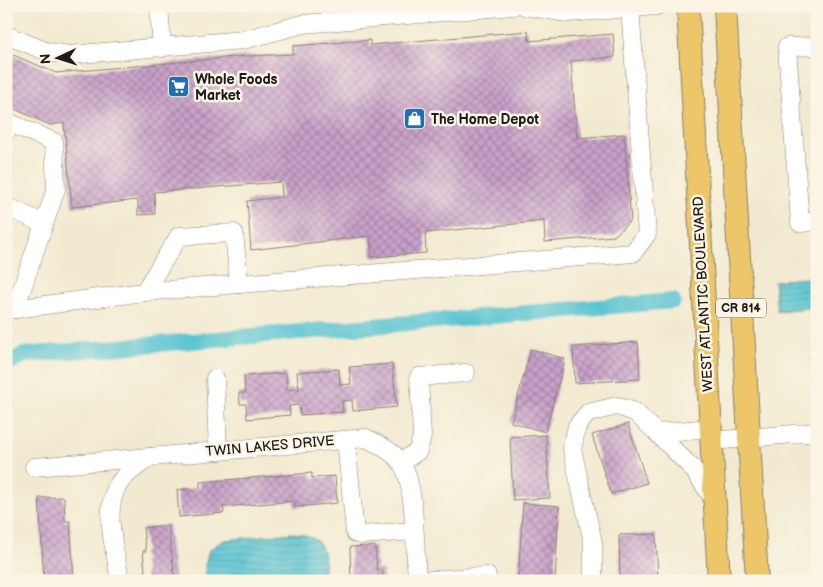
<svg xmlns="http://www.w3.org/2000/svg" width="823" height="587" viewBox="0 0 823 587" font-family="'Balsamiq Sans',sans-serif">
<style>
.water{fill:url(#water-rules);stroke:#3a7077}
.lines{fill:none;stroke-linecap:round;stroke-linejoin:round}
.canal{stroke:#57c3d2;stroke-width:16}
.building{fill:url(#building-cross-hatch)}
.minor-casing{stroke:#878376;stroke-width:19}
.major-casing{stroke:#878376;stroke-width:24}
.minor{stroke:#fff;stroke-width:18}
.major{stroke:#ecc669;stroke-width:22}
.labels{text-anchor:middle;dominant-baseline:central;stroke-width:5;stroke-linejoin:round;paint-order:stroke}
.shield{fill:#fcf5e5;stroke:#5f5d58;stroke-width:1}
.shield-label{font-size:12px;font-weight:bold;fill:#1c1c1c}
.poi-label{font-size:14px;font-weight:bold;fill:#1c1c1c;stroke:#fcf5e5;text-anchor:start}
.street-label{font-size:14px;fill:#1c1c1c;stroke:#fcf5e5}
</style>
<defs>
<pattern id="water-rules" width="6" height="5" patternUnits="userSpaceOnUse" patternTransform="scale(1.25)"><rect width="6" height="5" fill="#57c3d2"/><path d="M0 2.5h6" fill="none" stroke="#4ba7b4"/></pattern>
<pattern id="building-cross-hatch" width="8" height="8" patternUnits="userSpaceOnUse" patternTransform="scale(1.25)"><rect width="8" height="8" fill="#c9a1ca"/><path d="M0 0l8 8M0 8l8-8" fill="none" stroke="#a282a3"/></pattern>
</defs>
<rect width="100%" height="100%" fill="#fcf5e5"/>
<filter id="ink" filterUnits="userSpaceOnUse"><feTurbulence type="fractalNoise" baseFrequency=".02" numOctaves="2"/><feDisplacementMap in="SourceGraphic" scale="10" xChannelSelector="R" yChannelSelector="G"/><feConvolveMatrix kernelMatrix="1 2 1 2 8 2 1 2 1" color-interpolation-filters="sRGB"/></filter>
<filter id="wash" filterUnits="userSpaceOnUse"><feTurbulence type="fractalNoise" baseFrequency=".0096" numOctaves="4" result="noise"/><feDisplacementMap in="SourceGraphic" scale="20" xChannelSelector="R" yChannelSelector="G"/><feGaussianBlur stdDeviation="1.12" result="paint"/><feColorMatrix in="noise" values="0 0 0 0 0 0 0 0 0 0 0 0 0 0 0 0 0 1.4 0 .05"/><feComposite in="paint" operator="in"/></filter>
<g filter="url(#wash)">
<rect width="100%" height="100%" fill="#f2ead0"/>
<!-- water -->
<g class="water">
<polygon points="817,277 817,307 777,311 774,281"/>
<path d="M293,533c33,3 33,19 30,48h-117l-1,-16 4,-15 15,-10z"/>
</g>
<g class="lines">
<!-- canal -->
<g class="canal">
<polyline points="6,364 24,355 673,301"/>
<polyline points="6,580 6,581"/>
</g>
</g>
<g id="blocks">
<!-- building -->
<g class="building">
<polygon points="528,31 529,41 613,34 615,57 571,61 577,138 624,134 631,220 614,236 545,242 544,221 425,233 426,253 372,257 370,236 251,250 247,201 282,197 281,182 154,192 155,214 138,215 138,200 72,207 64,123 50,125 6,105 6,52 56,73 247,56 293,54 293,46 370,40 370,45"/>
<polygon points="638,342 640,379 575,383 573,347"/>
<polygon points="531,349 565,359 545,432 511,422"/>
<polygon points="811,358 817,358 817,390 813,390"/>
<polygon points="392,364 397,407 353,411 352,400 342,401 343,412 300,415 299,405 289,406 290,415 247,419 246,404 240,404 239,393 245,393 244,376 286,373 287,390 299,389 297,372 339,369 340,385 351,384 349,367"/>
<polygon points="628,424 647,483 611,494 592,435"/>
<polygon points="546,435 550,498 513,500 510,437"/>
<polygon points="312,473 312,478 335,476 337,503 295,507 294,501 223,507 224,513 179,517 177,490 200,488 200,482"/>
<polygon points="64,497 65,521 70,521 74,581 44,581 39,498"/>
<polygon points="523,503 559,506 555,581 518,580"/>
<polygon points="168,525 175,581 146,581 143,551 146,551 143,528"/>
<polygon points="656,534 658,581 620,581 619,535"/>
<polygon points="375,546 377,570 383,570 383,581 351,581 350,547"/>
</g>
</g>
</g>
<g filter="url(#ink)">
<use href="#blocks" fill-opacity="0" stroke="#878376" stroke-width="1"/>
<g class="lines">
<defs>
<g id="minor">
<polyline points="159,6 162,48"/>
<polyline points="525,6 568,13 656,6"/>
<polyline points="6,35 48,52 69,55 243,40 303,24 513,6"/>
<polyline points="817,46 787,47 800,223 817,221"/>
<polyline points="6,132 10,123 54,142 56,189 15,309 6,308"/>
<polyline points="6,206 44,224"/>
<polyline points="239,284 633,253 647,234 630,8"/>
<polyline points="15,309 144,292 239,284 234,233 179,236 144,292"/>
<polyline points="215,378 218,451"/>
<polyline points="710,428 657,433 693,469 715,501"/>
<polyline points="346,440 355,533 362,535 413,531"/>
<polyline points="712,441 817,432"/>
<polyline points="401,462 418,451 422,436 419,377 466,373"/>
<polyline points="34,467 150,457"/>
<path d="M120,581c-4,-29 -18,-69 -2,-96 7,-12 22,-20 32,-28l216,-19c12,6 26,13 35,24 15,21 14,91 16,119"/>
<polyline points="417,581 487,576"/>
<polyline points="593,581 593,543 572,449 577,426 588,413 617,406 635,412 657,433"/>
</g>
<g id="major">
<polyline points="688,6 719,581"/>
<polyline points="725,6 757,581"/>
</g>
</defs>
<!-- minor casing -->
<use href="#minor" class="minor-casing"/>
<!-- major casing -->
<use href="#major" class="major-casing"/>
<!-- minor -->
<use href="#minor" class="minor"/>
<!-- major -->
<use href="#major" class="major"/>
</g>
</g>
<!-- icons -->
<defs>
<symbol id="supermarket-square" viewBox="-11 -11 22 22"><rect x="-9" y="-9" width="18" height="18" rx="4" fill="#1f6fb2" stroke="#fcf5e5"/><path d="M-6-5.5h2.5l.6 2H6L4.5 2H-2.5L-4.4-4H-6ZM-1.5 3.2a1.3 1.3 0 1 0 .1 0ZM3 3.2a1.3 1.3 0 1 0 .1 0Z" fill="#fff"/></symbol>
<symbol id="shop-square" viewBox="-11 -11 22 22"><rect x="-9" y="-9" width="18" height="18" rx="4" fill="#1f6fb2" stroke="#fcf5e5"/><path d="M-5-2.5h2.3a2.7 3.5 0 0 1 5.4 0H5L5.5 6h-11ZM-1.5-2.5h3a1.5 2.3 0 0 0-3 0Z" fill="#fff"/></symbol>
</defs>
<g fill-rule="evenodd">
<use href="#supermarket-square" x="166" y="74" width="25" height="25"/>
<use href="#shop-square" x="402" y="106" width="25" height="25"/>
</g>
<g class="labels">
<!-- shield labels -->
<rect class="shield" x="716" y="298.5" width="50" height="19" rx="4"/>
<g class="shield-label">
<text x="741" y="308">CR 814</text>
</g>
<!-- poi labels -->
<g class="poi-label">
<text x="195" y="79">Whole Foods<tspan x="195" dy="16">Market</tspan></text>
<text x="431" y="119">The Home Depot</text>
</g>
<!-- street labels -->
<g class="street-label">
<text transform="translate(703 294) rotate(-93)">WEST ATLANTIC BOULEVARD</text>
<text transform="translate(270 446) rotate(-5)">TWIN LAKES DRIVE</text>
</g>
</g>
<!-- margin -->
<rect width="823" height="587" fill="none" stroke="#fcf5e5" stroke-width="25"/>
<!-- north arrow -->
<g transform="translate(58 58) rotate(266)" stroke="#fcf5e5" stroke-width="4" paint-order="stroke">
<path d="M0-4L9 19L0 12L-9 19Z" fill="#1c1c1c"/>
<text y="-8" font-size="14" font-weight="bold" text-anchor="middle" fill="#1c1c1c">N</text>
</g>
</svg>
